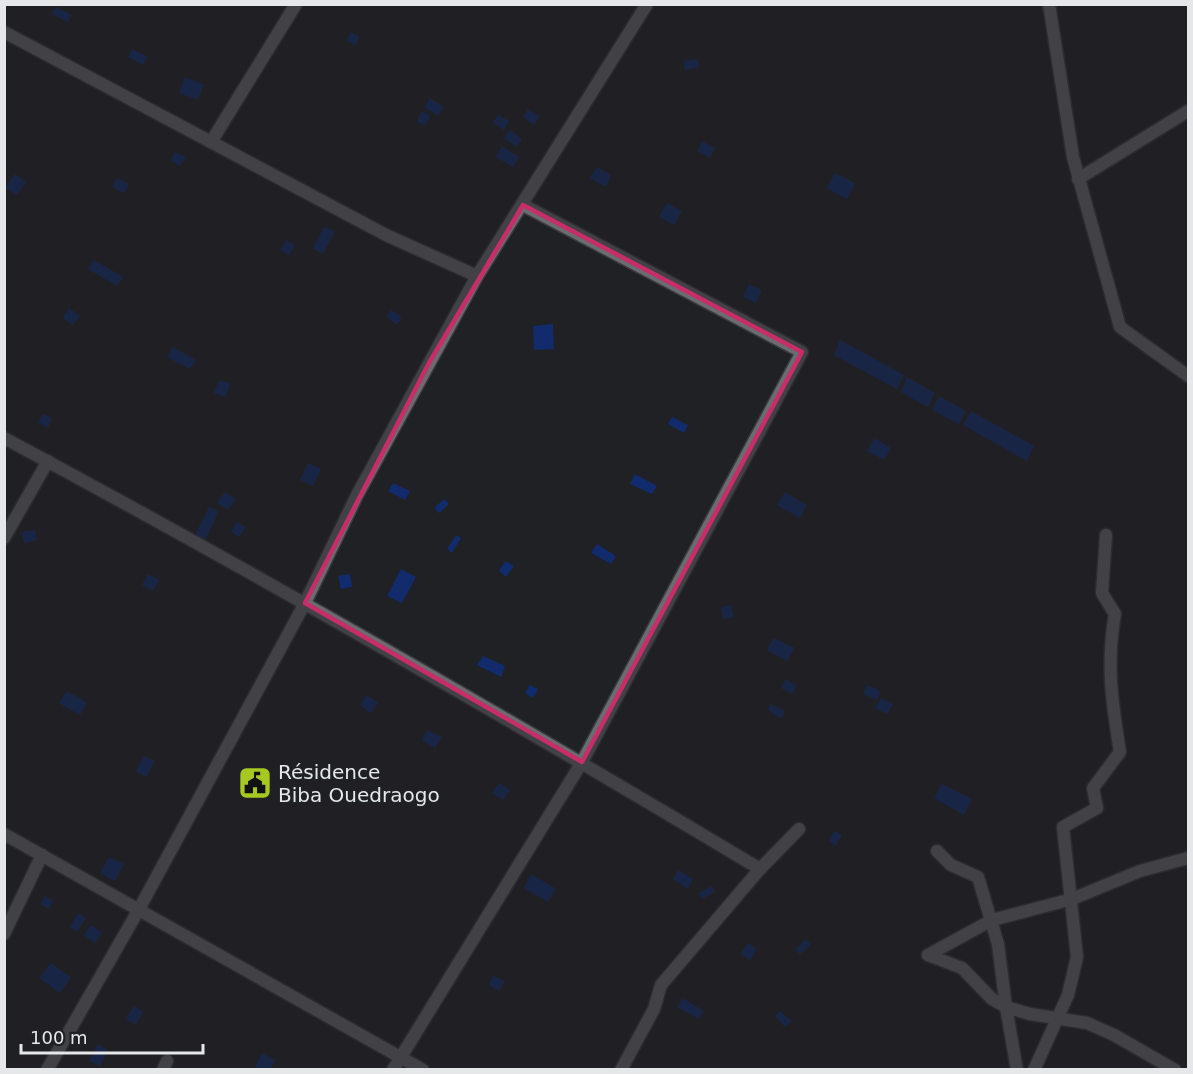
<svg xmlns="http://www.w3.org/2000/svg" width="1193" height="1074" viewBox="0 0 1193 1074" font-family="'DejaVu Sans',sans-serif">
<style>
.building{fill:#112b6d}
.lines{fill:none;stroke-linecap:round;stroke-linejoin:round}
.minor-casing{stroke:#3a3b3d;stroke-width:15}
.minor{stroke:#6a6c6f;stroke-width:12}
.marked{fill:none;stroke:#c62d69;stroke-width:4.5;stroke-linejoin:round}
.labels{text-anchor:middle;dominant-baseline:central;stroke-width:4.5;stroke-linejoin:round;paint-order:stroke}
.poi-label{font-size:20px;fill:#e6e7e9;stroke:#202124;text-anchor:start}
</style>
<rect width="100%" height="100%" fill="#202124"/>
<!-- building -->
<g class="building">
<polygon points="56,7 72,15 68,22 52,14"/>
<polygon points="351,32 359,37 356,45 346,40"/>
<polygon points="132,49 148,57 143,65 128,57"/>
<polygon points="698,59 700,67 685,70 684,61"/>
<polygon points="185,77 204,85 198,100 179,93"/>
<polygon points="430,98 444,107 438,116 425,107"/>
<polygon points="528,109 539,116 534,125 523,117"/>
<polygon points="421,111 430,116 426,125 417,122"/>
<polygon points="498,115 509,121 504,130 493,123"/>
<polygon points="510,130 522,139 517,147 504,138"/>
<polygon points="702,141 715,148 710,158 697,151"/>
<polygon points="502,146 519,157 513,167 496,157"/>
<polygon points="175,152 186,157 180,166 170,160"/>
<polygon points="597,167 611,175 606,187 590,178"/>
<polygon points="835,173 855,183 847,199 827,188"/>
<polygon points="15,174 26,182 17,195 5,188"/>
<polygon points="117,178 129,184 124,193 112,187"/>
<polygon points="667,203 682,211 674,225 659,217"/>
<polygon points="324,227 335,231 323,254 313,249"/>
<polygon points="287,240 295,246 289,255 280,250"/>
<polygon points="94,260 123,277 117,286 88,269"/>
<polygon points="749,284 762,290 756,303 743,297"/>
<polygon points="69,308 80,316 73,325 63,318"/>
<polygon points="391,310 402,317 397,325 386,317"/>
<polygon points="553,324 554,349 534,350 533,326"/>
<polygon points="840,340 904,375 897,389 834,355"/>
<polygon points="173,347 196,360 190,369 167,357"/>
<polygon points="907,377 935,393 928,407 901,392"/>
<polygon points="219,380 230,383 226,397 214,393"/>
<polygon points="939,396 966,411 959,424 932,410"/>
<polygon points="971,411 1034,446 1027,461 963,425"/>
<polygon points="43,414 52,418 48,428 38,422"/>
<polygon points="672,417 688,425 684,433 668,424"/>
<polygon points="874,438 891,448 884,460 867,451"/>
<polygon points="308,463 321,469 313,486 300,480"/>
<polygon points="635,474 657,486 652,494 630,484"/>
<polygon points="393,483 410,491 405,500 388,491"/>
<polygon points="225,492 236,499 228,510 217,503"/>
<polygon points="785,492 807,505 800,518 777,505"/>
<polygon points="444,499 449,504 439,513 434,508"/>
<polygon points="209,507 219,511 205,540 195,535"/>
<polygon points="237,522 246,527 239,537 231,531"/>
<polygon points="35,530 37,540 24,543 22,532"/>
<polygon points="456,535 461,538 452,553 447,549"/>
<polygon points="597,544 616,556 611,564 591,553"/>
<polygon points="505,561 514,566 506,577 499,571"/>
<polygon points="401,569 416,577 402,603 387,596"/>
<polygon points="148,574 159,580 153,591 142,585"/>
<polygon points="350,574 352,587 341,589 338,576"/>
<polygon points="731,605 734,617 723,619 721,607"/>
<polygon points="773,638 795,648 787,661 767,650"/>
<polygon points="483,656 505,666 501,677 477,665"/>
<polygon points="786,679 797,686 792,694 781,688"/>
<polygon points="530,685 538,689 533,698 525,693"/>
<polygon points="867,685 881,691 877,700 863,694"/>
<polygon points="67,691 87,703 80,715 59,703"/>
<polygon points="367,695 378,703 371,713 360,705"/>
<polygon points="881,698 893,704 887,714 875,708"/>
<polygon points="771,704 785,711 781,719 768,710"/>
<polygon points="427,730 442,737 435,748 422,740"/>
<polygon points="144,756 155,761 146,777 136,771"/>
<polygon points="499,783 510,790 503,800 492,793"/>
<polygon points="942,784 972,799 964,815 934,798"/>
<polygon points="834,831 842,835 836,846 829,841"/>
<polygon points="109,857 124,864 115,881 100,873"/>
<polygon points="678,870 693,879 688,889 673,879"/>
<polygon points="531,874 556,889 548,902 524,888"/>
<polygon points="712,886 715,892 702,899 699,893"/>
<polygon points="45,896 53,901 49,909 40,904"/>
<polygon points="78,913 86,918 77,932 70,927"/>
<polygon points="91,925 102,933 95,943 84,935"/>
<polygon points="806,939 811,945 800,954 795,950"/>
<polygon points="748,943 757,949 750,960 740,954"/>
<polygon points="51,963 71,977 60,993 39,978"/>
<polygon points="493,976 505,981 499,991 489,985"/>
<polygon points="682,998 704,1011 699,1019 677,1007"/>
<polygon points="134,1006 143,1012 136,1025 126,1019"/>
<polygon points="780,1011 792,1021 785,1027 775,1016"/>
<polygon points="98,1044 108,1050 100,1066 89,1061"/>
<polygon points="262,1053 275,1060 270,1070 254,1070"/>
</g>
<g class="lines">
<defs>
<g id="minor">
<polyline points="1049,4 1073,157 1120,327 1188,376"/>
<polyline points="4,32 386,235 477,276"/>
<polyline points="211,142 296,4"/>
<polyline points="1078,179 1188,111"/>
<path d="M4,438c256,137 507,282 756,431"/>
<polyline points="4,538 48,461"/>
<polyline points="4,834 423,1070"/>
<polyline points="937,851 951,865 978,877 998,944 1006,1007 1017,1070"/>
<polyline points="4,934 42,855"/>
<polyline points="928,955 992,920 1072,899 1140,871 1188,858"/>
<polyline points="928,955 962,968 992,999 1006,1007 1030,1014 1087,1023 1114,1035 1175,1070"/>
<polyline points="47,1070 138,911 305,603 357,495 477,276 647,4"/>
<polyline points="163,1070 167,1061"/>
<polyline points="393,1070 582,762 802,352 523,205"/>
<polyline points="621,1070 654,1009 661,985 760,869 799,829"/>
<path d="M1034,1070l34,-75 9,-38 -14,-130 34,-19 -4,-20 27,-36c-8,-49 -14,-88 -5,-138l-13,-21 4,-58"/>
</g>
</defs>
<!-- minor casing -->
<use href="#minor" class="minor-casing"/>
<!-- minor -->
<use href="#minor" class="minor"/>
</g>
<!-- marked area -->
<path d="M0 0H1193V1074H0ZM523,205l279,147 -220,410 -277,-159 124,-240z" fill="#202124" fill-opacity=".55" fill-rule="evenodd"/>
<path class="marked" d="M523,205l279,147 -220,410 -277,-159 124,-240z"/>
<!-- icons -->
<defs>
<symbol id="civic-square" viewBox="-11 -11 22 22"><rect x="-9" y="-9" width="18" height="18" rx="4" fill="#a6c820" stroke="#202124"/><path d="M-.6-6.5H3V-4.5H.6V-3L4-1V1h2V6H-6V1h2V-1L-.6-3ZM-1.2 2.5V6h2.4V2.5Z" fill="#111"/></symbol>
</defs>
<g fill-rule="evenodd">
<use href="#civic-square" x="236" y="764" width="38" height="38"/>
</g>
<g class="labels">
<!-- poi labels -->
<g class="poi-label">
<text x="278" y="772">Résidence<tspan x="278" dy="23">Biba Ouedraogo</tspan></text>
</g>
</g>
<!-- border -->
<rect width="1193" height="1074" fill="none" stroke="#e6e7e9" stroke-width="12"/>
<!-- scale -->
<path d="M21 1044v9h182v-9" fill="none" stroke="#e6e7e9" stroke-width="3"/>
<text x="30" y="1044" font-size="18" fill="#e6e7e9" stroke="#202124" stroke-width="4.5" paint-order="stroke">100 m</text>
</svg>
